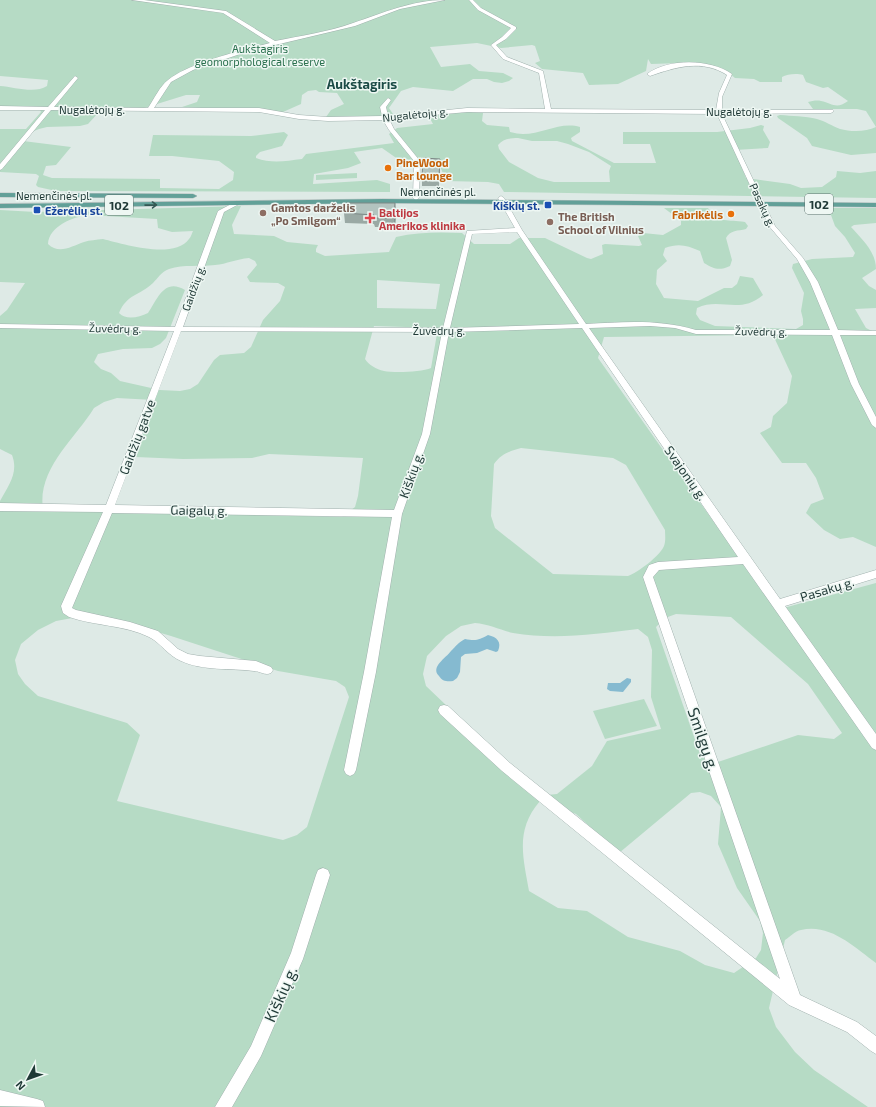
<svg xmlns="http://www.w3.org/2000/svg" width="876" height="1107" viewBox="0 0 876 1107" font-family="'Exo 2',sans-serif">
<style>
.green{fill:#b6dbc5;fill-rule:evenodd}
.water{fill:#85bad0}
.lines{fill:none;stroke-linecap:round;stroke-linejoin:round}
.minor-casing{stroke:#a1b1ae;stroke-width:1}
.major-casing{stroke:#bcc4c3;stroke-width:1}
.minor{fill:#fff;fill-rule:evenodd}
.major{fill:#62a098;fill-rule:evenodd}
.wall{fill:#9aa9a4}
.shaded-wall{fill:#7d8986}
.building{fill:#b3c4bf;stroke:#7d8986}
.oneway{stroke:#335853}
.food-dot{fill:#e8710a;stroke:#eef7f3;stroke-width:1.5}
.transit-dot{fill:#1a4fb4;stroke:#eef7f3;stroke-width:1.5}
.education-dot{fill:#8d6e63;stroke:#eef7f3;stroke-width:1.5}
.health-dot{fill:#e0444e;stroke:#eef7f3;stroke-width:1.5}
.labels{text-anchor:middle;dominant-baseline:central;stroke-width:3;stroke-linejoin:round;paint-order:stroke}
.far-park-label{font-size:11px;fill:#2a704e;stroke:#eef7f3}
.far-street-label{font-size:11px;fill:#1f3936;stroke:#eef7f3}
.far-food-label{font-size:11px;font-weight:bold;fill:#c56008;stroke:#eef7f3;text-anchor:start}
.far-transit-label{font-size:11px;font-weight:bold;fill:#164399;stroke:#eef7f3;text-anchor:end}
.far-education-label{font-size:11px;font-weight:bold;fill:#785e54;stroke:#eef7f3;text-anchor:start}
.far-health-label{font-size:11px;font-weight:bold;fill:#be3a42;stroke:#eef7f3;text-anchor:start}
.shield{fill:#eef7f3;stroke:#5d726f;stroke-width:1}
.shield-label{font-size:12px;font-weight:bold;fill:#1f3936}
.far-quarter-label{font-size:13px;font-weight:bold;fill:#1c4b46;stroke:#eef7f3}
.street-label{font-size:13px;fill:#1f3936;stroke:#eef7f3}
.near-street-label{font-size:16px;fill:#1f3936;stroke:#eef7f3}
</style>
<rect width="100%" height="100%" fill="#deeae6"/>
<!-- green -->
<g class="green">
<path d="M0,0h876v153l-25,2 -39,-9 -5,-8 -29,-20 -1,-2 3,-1c12,1 25,1 37,4 8,2 15,7 23,10 11,3 26,3 36,-2l-10,-16 -9,-2h-44l-5,-7c4,-1 9,-2 13,-1 11,2 15,9 27,0l-20,-14 -5,1 -17,-6 -3,-7c-6,-2 -16,-1 -21,2v5h-22l-6,-3 -19,-1 -6,-5 -20,-7 -28,-3 -30,1 -3,-5 -2,12 -28,13 -29,1 -6,-12 -41,-4 -7,-6 5,-2 -5,-15 -3,-1 -31,3 -24,-5 -47,4 11,20 29,-3 9,7 24,2 10,5 -4,3 -7,2 -8,-1 -7,-3h-14l-20,12 -40,-4 -12,4 -12,17 4,6 38,-3 2,4 36,-3 14,1 -1,8 5,4 22,2 1,5c5,1 9,2 13,2 20,0 38,-13 57,-7v5l-9,6 1,3 42,22h42l-6,-19h-27v-12h94l33,-4 11,-3 3,1 -1,4 7,12 -2,6 -33,2 11,28 44,6 11,4 21,-1 14,-10 1,-6 23,2 16,-2v27l-372,-6 -5,-8 -11,-2 -42,-1 -6,-15 -16,-4h-22l-20,-14 -28,4 7,11 -13,5 -34,6 -1,10 64,-4 13,4v8l-334,-1 -18,-4 -2,-2 3,-9 -3,-2 -36,-2v-43h26l15,-17 -1,-2 -40,-1v-23c14,1 35,8 47,0l1,-6 -48,-4zM316,90l3,2 18,1 7,11 -13,6 -5,7 26,3 76,-5 5,9 -36,4 -8,6 5,9 -88,11 -4,5c-16,2 -30,5 -46,-1v-2l4,-4 22,-6 6,-11 -4,-3 -33,4 -98,-1 -4,21h23l47,5 15,11 -1,8 -14,9 -59,-1v-9l-108,-1 -9,-3 3,-9 10,-1 15,-18 -48,-6 11,-10 5,-2 8,-2 33,-1 8,-2 11,-12 8,-3 37,-1 42,-13h14l-3,7 -15,5 101,5 18,-8 1,-9 6,-4zM518,138l14,3h25l11,3 21,8 22,14 -2,5 1,11h-56l-16,-4 -29,-16 -10,-13 -1,-4c5,-6 13,-7 20,-7z"/>
<polygon points="357,173 357,178 316,180 316,175"/>
<path d="M241,206l-9,19 2,9 40,2 13,6 31,3 -2,4v3l9,4 64,-4 7,-15c22,-5 43,-5 66,-4l12,11h36l9,-6h26l42,20 4,1 12,-5 -1,-9 3,-1 34,2 3,-1 -4,-9 5,-3 20,2 18,-10v-4l-17,-13h44c12,16 19,11 37,14l3,4 -2,3c-8,2 -16,1 -20,9l6,22 -2,6c-11,5 -16,3 -26,-3l-4,-12c-13,-6 -22,-8 -35,-3l-2,7 4,6 -10,9 -1,14 8,14 34,3 26,-13h8l5,-4 3,-8 13,2 10,17c-23,20 -43,2 -66,13l-1,6 4,6 15,6 81,3 7,-4v-6l-2,-8 3,-18 -12,-25 1,-4 19,-5 41,-2 2,-4 -10,-16 -10,-11 -4,-11 -16,-3 -4,-4h65v15l-22,2 -3,2c11,12 25,25 25,42l-14,9 7,8 7,4v18l-21,1 11,19 10,5v214l-23,-10 -13,2 -16,-9 -18,-17 5,-9 13,-5 -8,-21 -10,-15h-24l-22,-30 11,-6 2,-11 14,-13 5,-27 -19,-41 -169,2 -6,21 178,252 100,-27v380c-22,-16 -46,-40 -75,-33 -6,1 -11,7 -16,10l-16,68 7,19 19,25 19,18 54,37h-868v-606c8,-15 19,-28 12,-46l-12,-6v-133l7,-6 18,-27 -25,-1v-72l36,2zM88,215l69,4 1,9 14,4 21,-1c-1,2 -2,6 -4,8 -15,21 -66,5 -86,0 -7,1 -13,1 -19,3 -12,4 -25,13 -36,2 1,-18 25,-27 40,-29zM249,258l6,3 2,4 -10,12 3,5 28,1 7,4 -5,14 -17,19 -12,27 -7,6 -24,2 -6,5 -16,24 -8,5 -10,2 -20,-1 -40,-9 -9,-8 -10,-4 -7,-7 4,-8 25,-5 29,-1 8,-4 6,-6 19,-48c-21,-13 -28,10 -37,23 -9,4 -21,8 -29,0 8,-19 20,-17 34,-30 5,-5 8,-11 16,-14 15,-5 31,-2 46,-4 12,-1 21,-6 34,-7zM377,280l63,4 -4,25 -59,-1zM374,326l64,2 -7,40c-9,4 -37,5 -47,3 -8,-2 -15,-6 -19,-12zM117,398l37,2 -18,57 47,2 69,-1 17,-4 94,4 -5,38 -3,11 -13,10 -299,-8c-6,-40 32,-70 51,-101l10,-6zM521,448l92,10 13,7 39,65c0,5 1,11 -1,16 -4,10 -27,27 -36,30l-75,-2 -58,-46 -4,-12 3,-52c7,-10 16,-13 27,-16zM676,614l55,3 77,67 34,49 -8,6 -36,-4 -83,28 -14,-6 -45,-130 9,-9zM104,616l67,20 107,35 58,10 9,6 4,10 -42,130 -10,8 -14,5 -166,-39 23,-66 -13,-12 -89,-27 -13,-12 -7,-10 -3,-14 6,-16 17,-14 18,-9 22,-4zM475,623c14,1 25,7 38,10 42,7 84,1 125,-4l10,8 4,13 -1,47 10,32 -54,12 -15,25 -35,28 -10,1 -55,-46 -66,-63 -3,-12 4,-18 19,-20 15,-10zM700,792l11,4 10,11 -3,37 19,44 23,33 3,12 -2,17 -5,8 -22,15 -29,-8 -25,-14 -52,-14 -41,-26 -29,-3 -29,-17c-6,-34 -14,-61 11,-90l36,13 43,39 72,-60z"/>
<polygon points="644,699 657,726 605,739 593,711"/>
</g>
<!-- water -->
<g class="water">
<path d="M488,635c9,2 14,7 10,16l-2,1 -9,-3 -10,4 -12,1 -4,3 -1,15 -3,6 -4,3c-6,1 -11,0 -14,-5 -9,-9 7,-18 12,-25 5,-5 8,-9 14,-12 11,2 14,1 23,-4z"/>
<polygon points="627,678 631,679 631,682 623,692 610,691 607,689 608,683 620,683"/>
</g>
<g class="lines">
<defs>
<g id="minor">
<path d="M132,0h12l82,11 49,30c25,-5 53,-9 78,-18 30,-10 59,-23 92,-23l-45,9 -45,17 -109,26 -53,18 -22,12 -17,26h105l40,7 29,2 54,-1 -2,-9 8,-9 3,2 -5,7 2,9 79,-8 78,1 -6,-36 -36,-14 -12,-14 11,-8 9,-9 -33,-18 -9,-10h4l8,8 35,19v2l-10,10 -10,6 11,12 36,14 8,38 165,1 3,-17 8,-18c-25,-16 -51,-8 -77,1l-3,-2c22,-16 63,-15 85,0l-10,23v13h111l1,1 -3,2 -109,1 53,112 28,32 15,24 20,48 38,1v4h-36l19,49 17,33v11l-4,-3 -21,-41 -19,-49 -136,-1 -21,-6 -25,-2 -61,2 191,271 96,-29v8l-91,28 91,128v16l-4,-2 -129,-184 -84,6 -6,7 147,418 57,27 19,14v18l-5,-3 -24,-19 -58,-27 -287,-234 -62,-57 -2,-4 2,-4 4,-1 4,1 62,57 270,216 -137,-402 6,-12 9,-3 80,-5 -156,-229 -133,4 -19,102 -28,80 -26,158 -20,98 -2,4 -4,2 -4,-2 -2,-4 20,-98 28,-155 -280,-4 -40,95 4,2 54,12 28,9 20,18 10,5 12,2 56,5 15,6 2,3 -2,3c-6,3 -11,-2 -17,-2 -23,-3 -52,0 -73,-10 -14,-6 -20,-18 -32,-24 -24,-12 -54,-11 -80,-20l-6,-4 -2,-7 42,-94 -103,-1v-8l106,2 68,-174 -174,-3v-4l175,3 43,-116 19,-10 3,2 -1,1 -15,8 -41,115 260,1 24,-97 48,-3 -17,-30 3,-2 3,2 18,32 64,94c39,-2 72,-5 110,6h134l-20,-48 -13,-23 -28,-33 -52,-112 -250,-2 -78,7 5,10 26,32 -1,37 -3,2 -3,-2 1,-37 -25,-31 -6,-10 -55,1 -29,-2 -40,-7 -208,-2 -49,59 -2,1v-6l45,-54h-45v-4l48,1 27,-31 3,2 -24,29 94,1c6,-9 12,-22 20,-28 21,-17 75,-30 102,-37l-47,-30zM517,232l62,92 -129,4 22,-94zM181,331l261,1 -20,102 -28,76 -279,-5z"/>
<polygon points="323,868 328,870 330,875 303,959 261,1056 232,1107 215,1107 251,1046 291,953 316,875 318,870"/>
<polygon points="0,1090 37,1099 43,1101 45,1107 0,1106"/>
</g>
<g id="major">
<polygon points="0,193 193,194 197,196 193,198 0,197"/>
<polygon points="382,199 876,203 876,207 382,203 0,208 0,204"/>
</g>
</defs>
<!-- minor casing -->
<use href="#minor" class="minor-casing"/>
<!-- major casing -->
<use href="#major" class="major-casing"/>
<!-- minor -->
<use href="#minor" class="minor"/>
<!-- major -->
<use href="#major" class="major"/>
</g>
<!-- wall -->
<g class="wall">
<polygon points="440,159 439,186 422,186 422,177"/>
<polygon points="396,212 395,227 375,227 374,224 345,223 344,213"/>
</g>
<!-- shaded-wall -->
<polygon class="shaded-wall" points="395,203 396,212 395,227 394,218"/>
<!-- building -->
<g class="building">
<polygon points="423,158 440,159 439,177 422,177"/>
<polygon points="346,203 395,203 394,218 374,218 374,215 344,213"/>
</g>
<!-- one-way arrows -->
<defs><path id="oneway-shaft" d="M-6 0H5M1.5-3L5.5 0L1.5 3" fill="none" stroke-width="1.6" stroke-linecap="round" stroke-linejoin="round"/></defs>
<use class="oneway" href="#oneway-shaft" transform="translate(151 205) rotate(-1)"/>
<!-- markers -->
<g class="food-dot">
<circle cx="388" cy="168" r="4"/>
<circle cx="731" cy="214" r="4"/>
</g>
<g class="transit-dot">
<rect x="544" y="201" width="8" height="8" rx="2"/>
<rect x="33" y="206" width="8" height="8" rx="2"/>
</g>
<g class="education-dot">
<circle cx="263" cy="213" r="4"/>
<circle cx="550" cy="222" r="4"/>
</g>
<path class="health-dot" d="M368 212h4v4h4v4h-4v4h-4v-4h-4v-4h4z"/>
<g class="labels">
<!-- far-park labels -->
<g class="far-park-label">
<text x="260" y="48">Aukštagiris<tspan x="260" dy="13">geomorphological reserve</tspan></text>
</g>
<!-- far-street labels -->
<g class="far-street-label">
<text x="92" y="109">Nugalėtojų g.</text>
<text x="739" y="111">Nugalėtojų g.</text>
<text transform="translate(415 114) rotate(-6)">Nugalėtojų g.</text>
<text x="438" y="191">Nemenčinės pl.</text>
<text x="54" y="195">Nemenčinės pl.</text>
<text transform="translate(763 205) rotate(65)">Pasakų g.</text>
<text transform="translate(193 288) rotate(-70)">Gaidžių g.</text>
<text transform="translate(115 328) rotate(1)">Žuvėdrų g.</text>
<text x="439" y="330">Žuvėdrų g.</text>
<text transform="translate(761 331) rotate(1)">Žuvėdrų g.</text>
</g>
<!-- far-food labels -->
<g class="far-food-label">
<text x="396" y="162">PineWood<tspan x="396" dy="13">Bar lounge</tspan></text>
<text x="723" y="214" text-anchor="end">Fabrikėlis</text>
</g>
<!-- far-transit labels -->
<g class="far-transit-label">
<text x="540" y="205">Kiškių st.</text>
<text x="45" y="210" text-anchor="start">Ežerėlių st.</text>
</g>
<!-- far-education labels -->
<g class="far-education-label">
<text x="271" y="207">Gamtos darželis<tspan x="271" dy="13">„Po Smilgom“</tspan></text>
<text x="558" y="216">The British<tspan x="558" dy="13">School of Vilnius</tspan></text>
</g>
<!-- far-health labels -->
<g class="far-health-label">
<text x="379" y="212">Baltijos<tspan x="379" dy="13">Amerikos klinika</tspan></text>
</g>
<!-- shield labels -->
<g class="shield">
<rect x="805" y="194" width="28" height="20" rx="3"/>
<rect x="105" y="195" width="28" height="20" rx="3"/>
</g>
<g class="shield-label">
<text x="819" y="204">102</text>
<text x="119" y="205">102</text>
</g>
<!-- far-quarter labels -->
<g class="far-quarter-label">
<text x="362" y="84">Aukštagiris</text>
</g>
<!-- street labels -->
<g class="street-label">
<text transform="translate(137 437) rotate(-69)">Gaidžių gatve</text>
<text transform="translate(686 473) rotate(55)">Svajonių g.</text>
<text transform="translate(411 475) rotate(-70)">Kiškių g.</text>
<text transform="translate(199 510) rotate(1)">Gaigalų g.</text>
<text transform="translate(827 589) rotate(-17)">Pasakų g.</text>
</g>
<!-- near-street labels -->
<g class="near-street-label">
<text transform="translate(704 739) rotate(71)">Smilgų g.</text>
<text transform="translate(280 994) rotate(-66)">Kiškių g.</text>
</g>
</g>
<!-- north arrow -->
<g transform="translate(28 1079) rotate(229)" stroke="#eef7f3" stroke-width="3" paint-order="stroke">
<path d="M0-3L7 15L0 10L-7 15Z" fill="#1f3936"/>
<text y="-6" font-size="11" font-weight="bold" text-anchor="middle" fill="#1f3936">N</text>
</g>
</svg>
